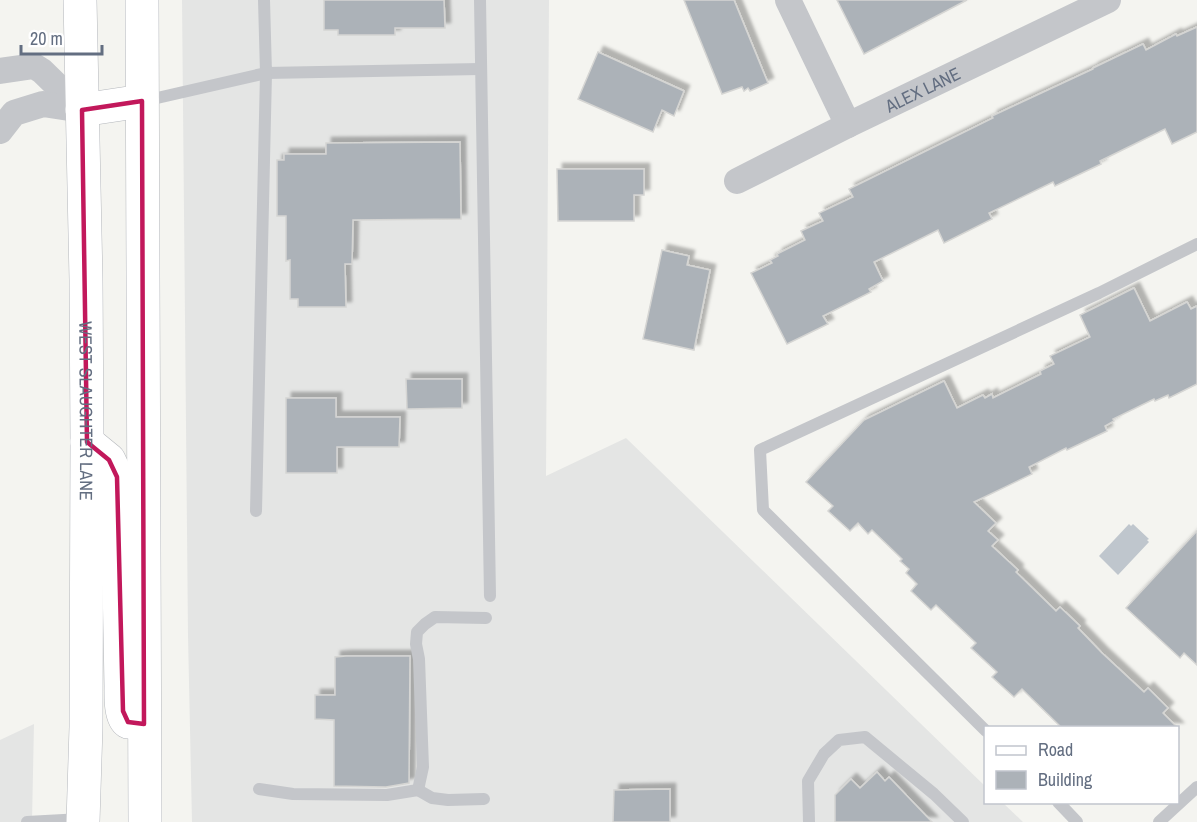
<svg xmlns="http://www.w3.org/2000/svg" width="1197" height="822" viewBox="0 0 1197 822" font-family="'Archivo Narrow',sans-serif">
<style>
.built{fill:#e4e5e4}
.water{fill:#bfc6cd}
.building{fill:#acb2b8;stroke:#d5d5d3;stroke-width:1.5;filter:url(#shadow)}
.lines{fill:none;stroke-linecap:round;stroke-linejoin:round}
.primary-casing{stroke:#b4b7bc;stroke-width:34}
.lane{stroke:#c4c6ca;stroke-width:12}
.street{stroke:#c4c6ca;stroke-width:26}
.primary{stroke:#fff;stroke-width:33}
.marked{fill:none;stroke:#c2185b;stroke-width:4.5;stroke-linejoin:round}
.labels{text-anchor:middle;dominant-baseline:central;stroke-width:6;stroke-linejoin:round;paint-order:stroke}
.street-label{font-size:18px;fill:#636e81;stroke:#fff}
</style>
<defs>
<filter id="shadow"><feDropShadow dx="5.5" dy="-5.5" stdDeviation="1.5" flood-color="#0004"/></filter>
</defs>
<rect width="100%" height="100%" fill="#f4f4f0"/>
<!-- built -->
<g class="built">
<polygon points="182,0 549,0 546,476 626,438 985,786 986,802 1003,803 1023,822 192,822 188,636"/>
<polygon points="34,724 32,822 0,822 0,740"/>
</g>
<!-- water -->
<polygon class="water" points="1129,524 1131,526 1133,524 1149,539 1147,540 1149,542 1118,575 1099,556"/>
<!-- building -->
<g class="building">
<polygon points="324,0 444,0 445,28 395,28 395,35 338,35 338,30 324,30"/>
<polygon points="684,0 734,0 768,83 750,91 748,88 744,91 742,87 722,94"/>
<polygon points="837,0 967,0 864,54"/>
<polygon points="1197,27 1197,132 1172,144 1165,129 1100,161 1101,164 1055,186 1053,182 989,213 992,219 944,243 938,230 874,262 883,281 869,289 871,292 823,316 828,324 787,344 751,273 772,263 770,260 778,256 777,254 805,240 801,231 823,221 819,213 853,197 849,189 993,118 992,116 1093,69 1093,68 1143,44 1146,50 1176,34 1177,36"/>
<polygon points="598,52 684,91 674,116 662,110 653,132 578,99"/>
<polygon points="460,142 461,219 353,220 352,264 345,264 346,307 298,307 298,299 290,299 290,260 286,261 286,216 277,216 277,160 284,160 284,154 326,154 326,143"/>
<polygon points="557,169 644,169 644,195 634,195 634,221 558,221"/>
<polygon points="662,250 689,256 687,265 710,270 694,350 643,339"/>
<polygon points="1134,288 1150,321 1187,302 1191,309 1197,306 1197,384 1169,398 1168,395 1155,401 1154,399 1113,419 1114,421 1105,426 1107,431 1067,450 1066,448 1029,467 1032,474 974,502 996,523 988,531 998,540 992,546 1018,570 1016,572 1056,611 1060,607 1080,626 1078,628 1102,653 1144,692 1148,688 1168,708 1163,713 1178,728 1062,728 1022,689 1014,697 992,677 997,672 971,648 976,643 936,605 931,610 911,591 917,584 906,573 909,569 900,561 902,559 872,530 868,534 858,523 850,531 828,511 833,506 806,482 864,420 944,381 957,408 983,395 985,398 992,394 993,398 1041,374 1040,371 1054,364 1050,356 1090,337 1080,315"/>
<polygon points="406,379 462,379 462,408 407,409"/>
<polygon points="286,398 336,398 336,417 400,417 399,447 337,447 337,473 286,473"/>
<polygon points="1197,531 1197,665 1184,653 1180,658 1126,608"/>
<polygon points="346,656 410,656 409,783 386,787 334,786 334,720 315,719 315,695 335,695 335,657"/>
<polygon points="877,772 885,781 889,777 932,822 835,822 835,795 851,779 860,788"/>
<polygon points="670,789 670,822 613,822 614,790"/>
</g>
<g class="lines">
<defs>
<g id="primary">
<path id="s2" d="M80,0l6,280 1,162 -1,285 -3,95"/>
<polyline points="142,0 145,822"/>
<polyline points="82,110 142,101"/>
<path d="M87,442l22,18 8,17 4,209c0,8 -1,31 7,36 1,0 9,1 10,1"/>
</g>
</defs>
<!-- primary casing -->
<use href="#primary" class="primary-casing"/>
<!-- lane -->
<g class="lane">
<polyline points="264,0 266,73 480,69"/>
<polyline points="480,0 490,596"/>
<polyline points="144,101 266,73 256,511"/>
<polyline points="986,731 763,510 760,450 1099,293 1197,244"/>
<polyline points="259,789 293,794 387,795 418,790 423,767 419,659 416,644 417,632 425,624 435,617 486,618"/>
<polyline points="418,790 432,798 448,800 484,799"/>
<polyline points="1058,802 1077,822"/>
<polyline points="27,822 82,819"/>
<polyline points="809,822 808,781 824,754 839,740 865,737 934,794 963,822"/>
<polyline points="1159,822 1197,787"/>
</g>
<!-- street -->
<g class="street">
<polyline points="788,0 848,125"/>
<polyline points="0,71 34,66 42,71 82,110"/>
<polyline points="0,131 14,113 43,104 82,110"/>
<path id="s1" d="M737,181l111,-56 260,-125"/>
</g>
<!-- primary -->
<use href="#primary" class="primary"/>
</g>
<!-- marked area -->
<path class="marked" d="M142,101l2,623 -16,-2 -5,-11 -6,-234 -8,-17 -22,-18 -5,-332z"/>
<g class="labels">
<!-- street labels -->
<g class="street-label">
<text stroke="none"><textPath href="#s1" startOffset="207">ALEX LANE</textPath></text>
<text stroke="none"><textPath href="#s2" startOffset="411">WEST SLAUGHTER LANE</textPath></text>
</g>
</g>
<!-- legend -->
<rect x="984" y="726" width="195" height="78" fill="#ffffff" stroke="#c1c5cd" stroke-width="1.5"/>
<rect x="996" y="746" width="30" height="9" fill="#ffffff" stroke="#c1c5cd" stroke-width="1.5"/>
<text x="1038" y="756" font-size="18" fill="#636e81">Road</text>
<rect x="996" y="771" width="30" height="18" fill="#acb2b8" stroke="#c1c5cd" stroke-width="1.5"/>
<text x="1038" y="786" font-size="18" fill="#636e81">Building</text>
<!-- scale -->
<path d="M21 45v9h81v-9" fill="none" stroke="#636e81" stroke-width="3"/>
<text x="30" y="45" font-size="18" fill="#636e81" stroke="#ffffff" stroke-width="4.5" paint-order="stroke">20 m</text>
</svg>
